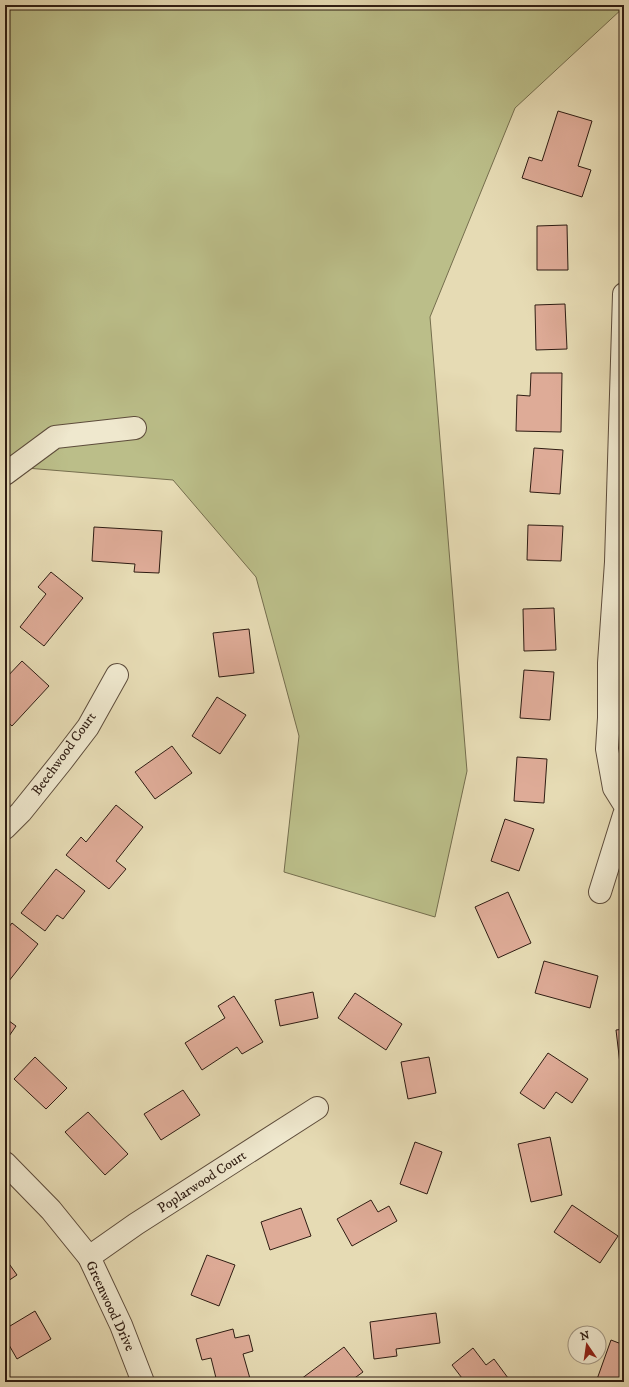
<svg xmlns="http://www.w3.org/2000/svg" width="629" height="1387" viewBox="0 0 629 1387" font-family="'IM FELL DW Pica',serif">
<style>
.green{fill:#bbbe89;stroke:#756e4e}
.building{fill:#deab97;stroke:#2f1d13}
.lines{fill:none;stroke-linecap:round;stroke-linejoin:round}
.minor-casing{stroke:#5d4c3b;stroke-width:24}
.minor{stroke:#efe8ce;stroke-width:22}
.labels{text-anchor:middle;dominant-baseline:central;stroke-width:3.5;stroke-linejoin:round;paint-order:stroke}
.street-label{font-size:14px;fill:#2f1d13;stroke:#efe8ce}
</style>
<rect width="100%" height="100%" fill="#e6dbb4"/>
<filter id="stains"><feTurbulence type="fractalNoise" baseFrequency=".005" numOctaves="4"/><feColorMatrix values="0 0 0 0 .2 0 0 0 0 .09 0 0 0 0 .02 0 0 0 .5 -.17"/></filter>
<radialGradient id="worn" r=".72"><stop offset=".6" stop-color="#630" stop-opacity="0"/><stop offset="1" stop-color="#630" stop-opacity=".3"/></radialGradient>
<!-- green -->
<polygon class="green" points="5,5 624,5 624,7 515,108 430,317 467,771 435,917 284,872 299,736 256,577 173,480 14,467 5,476"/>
<!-- building -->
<g class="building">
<polygon points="558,111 592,121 578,166 591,170 582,197 522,178 529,157 542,161"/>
<polygon points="567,225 568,270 537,270 537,226"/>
<polygon points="565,304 567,349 536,350 535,305"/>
<polygon points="531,373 562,373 561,432 516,431 517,395 530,396"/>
<polygon points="534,448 563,450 560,494 530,492"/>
<polygon points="528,525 563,526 561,561 527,560"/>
<polygon points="94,527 162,531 159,573 134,572 135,564 92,561"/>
<polygon points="51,572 83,598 44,646 20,627 46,594 38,587"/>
<polygon points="554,608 556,650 524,651 523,609"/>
<polygon points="249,629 254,673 219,677 213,633"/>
<polygon points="22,661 49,686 12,726 5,720 5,679"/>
<polygon points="524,670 554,672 550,720 520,718"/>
<polygon points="217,697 246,715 220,754 192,736"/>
<polygon points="172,746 192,773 155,799 135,772"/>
<polygon points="517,757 547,759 544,803 514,801"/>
<polygon points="116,805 143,827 116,861 126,869 109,889 66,855 81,837 86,842"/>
<polygon points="505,819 534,829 519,871 491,861"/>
<polygon points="56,869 85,891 63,919 57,915 45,931 21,913"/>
<polygon points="508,892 531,943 498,958 475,907"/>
<polygon points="12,923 38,944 5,986 5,932"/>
<polygon points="544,961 598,976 590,1008 535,993"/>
<polygon points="313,992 318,1018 280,1026 275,1000"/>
<polygon points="355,993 402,1024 386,1050 338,1018"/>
<polygon points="234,996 263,1042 242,1054 237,1047 202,1070 185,1043 225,1018 218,1006"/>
<polygon points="5,1018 16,1026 5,1042"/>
<polygon points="624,1029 624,1063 620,1064 616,1030"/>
<polygon points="548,1053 588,1079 572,1103 556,1092 544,1109 520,1093"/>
<polygon points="35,1057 67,1088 46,1109 14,1079"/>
<polygon points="429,1057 436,1093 408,1099 401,1062"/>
<polygon points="183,1090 200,1115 161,1140 144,1114"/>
<polygon points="88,1112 128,1154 105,1175 65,1132"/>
<polygon points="550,1137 562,1195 531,1202 518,1144"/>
<polygon points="415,1142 442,1152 427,1194 400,1184"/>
<polygon points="371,1200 378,1212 389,1206 397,1221 352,1246 337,1219"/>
<polygon points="572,1205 618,1236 600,1263 554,1232"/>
<polygon points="301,1208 311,1236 270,1250 261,1222"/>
<polygon points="207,1255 235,1265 219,1306 191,1295"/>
<polygon points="5,1258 17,1275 5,1283"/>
<polygon points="35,1311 51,1339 17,1359 5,1338 5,1329"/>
<polygon points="436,1313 440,1343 396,1349 397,1356 374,1359 370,1322"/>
<polygon points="233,1329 235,1338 249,1335 253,1351 243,1354 251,1382 217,1382 211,1358 202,1360 196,1339"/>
<polygon points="611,1340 624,1345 624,1382 596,1382"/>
<polygon points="344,1347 363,1372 349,1382 297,1382"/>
<polygon points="473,1348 486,1365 494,1359 511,1382 465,1382 452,1365"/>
</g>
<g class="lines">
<defs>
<g id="minor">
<polyline points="624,294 616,562 609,663 609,718 607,749 614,788 624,804"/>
<polyline points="5,474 55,437 135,428"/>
<polyline points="5,828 21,812 62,761 88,727 117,675"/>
<polyline points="600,892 624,815"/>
<polyline points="5,1163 51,1210 89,1257 121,1325 143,1382"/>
<polyline points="89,1257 136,1224 317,1108"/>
</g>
</defs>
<!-- minor casing -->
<use href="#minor" class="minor-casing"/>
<!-- minor -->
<use href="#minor" class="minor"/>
</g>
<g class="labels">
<!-- street labels -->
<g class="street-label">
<text transform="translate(64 754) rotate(-54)">Beechwood Court</text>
<text transform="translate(202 1182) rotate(-33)">Poplarwood Court</text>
<text transform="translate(110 1306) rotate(65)">Greenwood Drive</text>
</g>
</g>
<!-- margin -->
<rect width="629" height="1387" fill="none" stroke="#e6dbb4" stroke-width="20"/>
<rect x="6" y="6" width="617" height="1375" fill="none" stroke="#2f1d13" stroke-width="2"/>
<rect x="10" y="10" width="609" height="1367" fill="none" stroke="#2f1d13"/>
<!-- north arrow -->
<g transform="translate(587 1345) rotate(347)"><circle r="19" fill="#efe8ce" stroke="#a29783"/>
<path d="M0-3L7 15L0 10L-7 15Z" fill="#8f2418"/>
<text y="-6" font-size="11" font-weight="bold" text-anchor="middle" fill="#2f1d13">N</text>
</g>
<rect width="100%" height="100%" filter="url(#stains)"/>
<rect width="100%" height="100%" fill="url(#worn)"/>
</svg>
